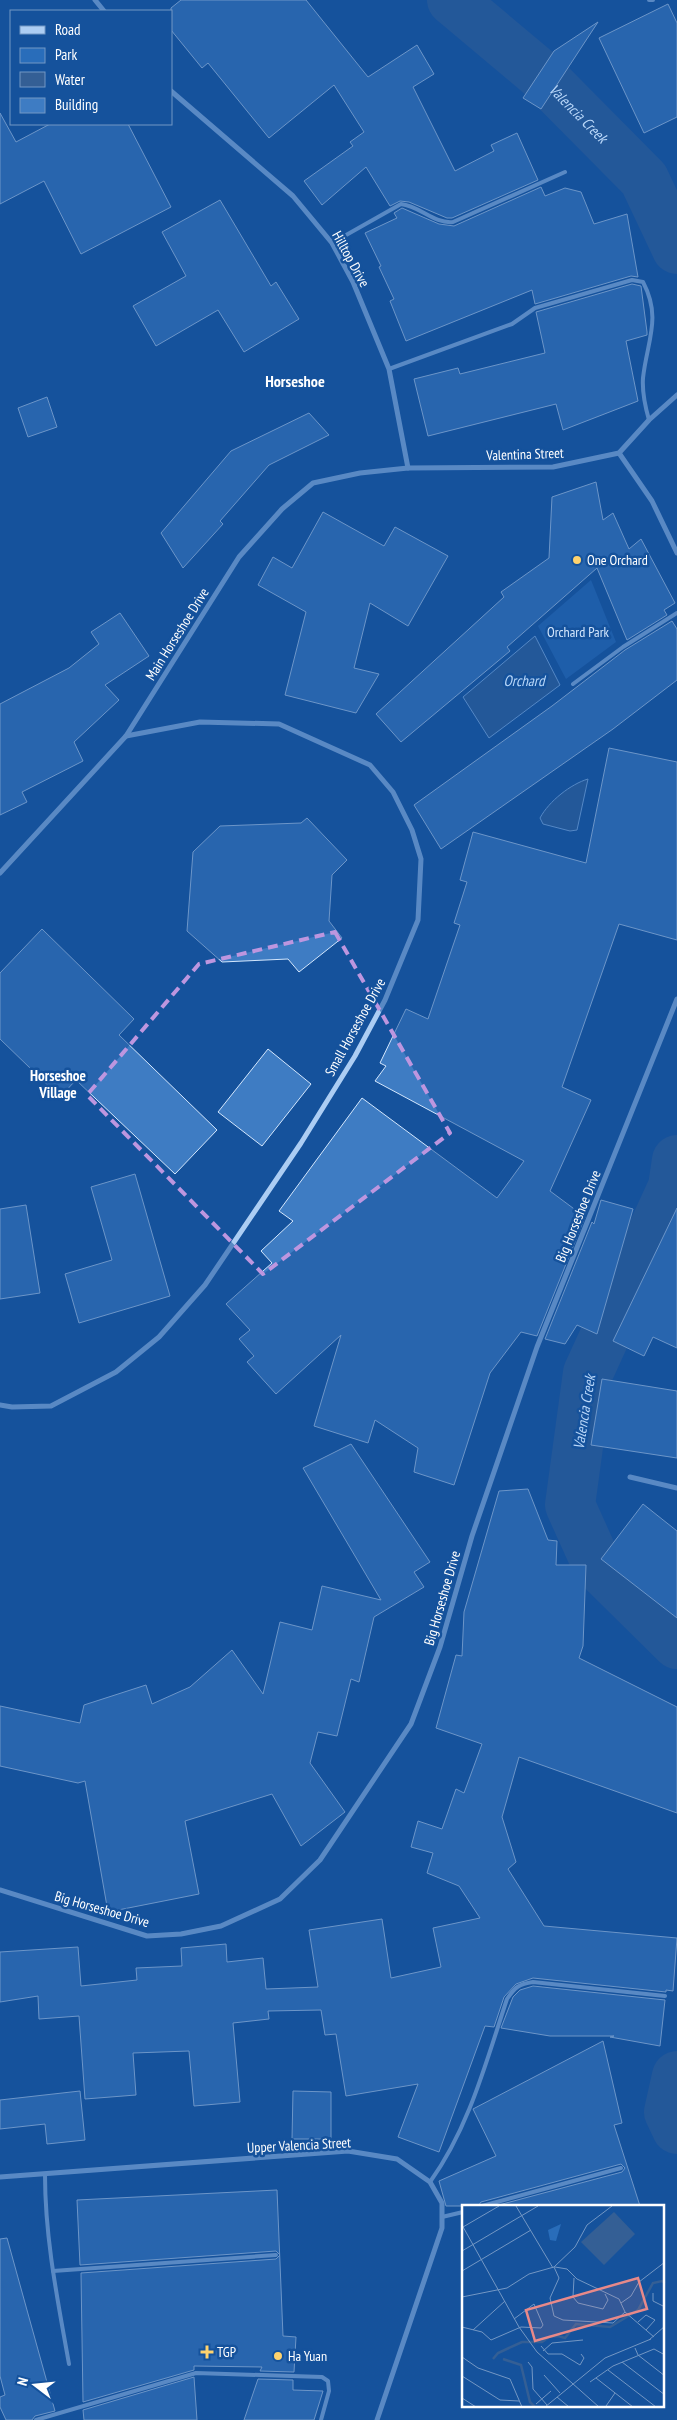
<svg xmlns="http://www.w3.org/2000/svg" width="677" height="2420" viewBox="0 0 677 2420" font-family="'PT Sans Narrow',sans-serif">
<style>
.green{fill:#296dba}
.water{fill:#345f95;stroke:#9fc8f5}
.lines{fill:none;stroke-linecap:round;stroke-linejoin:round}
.river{stroke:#345f95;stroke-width:50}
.building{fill:#3e7cc3;stroke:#d4e7fd}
.lane{stroke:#accdf3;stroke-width:4}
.street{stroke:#accdf3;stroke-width:5}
.marked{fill:none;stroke:#bd96df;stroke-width:4;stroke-dasharray:10 6;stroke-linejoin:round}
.poi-dot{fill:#ffd36e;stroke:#15529c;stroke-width:2}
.labels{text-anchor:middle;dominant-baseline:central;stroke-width:5;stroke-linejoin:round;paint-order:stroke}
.street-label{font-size:14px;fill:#fff;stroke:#15529c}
.poi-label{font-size:14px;fill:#fff;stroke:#15529c;text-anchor:start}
.park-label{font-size:14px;fill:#d4e7fd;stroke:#15529c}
.water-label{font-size:15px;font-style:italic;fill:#b9d7f9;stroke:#15529c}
.neighbourhood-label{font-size:15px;font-weight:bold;fill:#fff;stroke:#15529c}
.quarter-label{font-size:16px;font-weight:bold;fill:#fff;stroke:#15529c}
.inset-river{fill:none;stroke:#345f95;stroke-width:2.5}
.inset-road{fill:none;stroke:#7397c4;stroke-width:1}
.view{fill:#e88989;fill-opacity:0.15;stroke:#e88989;stroke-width:2.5}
.inset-edge{fill:none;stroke:#fff;stroke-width:2.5}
</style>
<rect width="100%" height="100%" fill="#15529c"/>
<!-- green -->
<polygon class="green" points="591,580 616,642 566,679 538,626"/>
<!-- water -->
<g class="water">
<polygon points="535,636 560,685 489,738 463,697"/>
<path d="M588,779l-11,51 -7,1 -27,-7 -3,-6c9,-17 31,-34 48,-39z"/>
</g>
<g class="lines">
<!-- river -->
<g class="river">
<path id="s1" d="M452,0l88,74 104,105 33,70"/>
<polyline points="677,1160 673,1187 588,1373 570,1505 597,1565 677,1644"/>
<polyline points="677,2076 669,2112 677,2129"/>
</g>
</g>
<!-- building -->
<g class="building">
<polygon points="181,0 306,0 368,77 417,45 434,74 413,87 455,171 494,151 491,145 517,133 538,180 452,218 447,218 409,202 400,201 390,206 366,167 322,205 304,181 353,146 350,142 364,132 334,85 269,138 208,63 202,68 171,30 171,8"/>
<polygon points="668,4 677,23 677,117 644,133 599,38"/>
<polygon points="598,22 541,109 523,98 554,51"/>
<polygon points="0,113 16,142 50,124 128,124 171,207 81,254 44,181 0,204"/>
<polygon points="541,187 545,196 565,188 581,192 594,224 627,214 638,277 631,276 535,304 532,290 406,341 390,301 394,299 379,267 381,266 365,233 397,218 394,213 402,208 439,224 454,226"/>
<polygon points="220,200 271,286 276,282 299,319 244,352 218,310 156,346 133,306 186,276 162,232"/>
<polygon points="632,284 641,286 647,332 647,335 626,341 638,401 563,430 556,404 428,436 414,379 458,368 460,374 545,353 536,312"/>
<polygon points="47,397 57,427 28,437 18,408"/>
<polygon points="309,413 329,435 269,465 220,521 223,524 183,568 161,533 231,451"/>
<polygon points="596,482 603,520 613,513 629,549 641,539 675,603 664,610 667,615 627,640 597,568 507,647 510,651 401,742 376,714 504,597 501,592 549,558 552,497"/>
<polygon points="323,512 384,546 395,527 448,556 408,626 370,603 354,668 379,674 356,713 285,695 306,612 258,585 273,557 292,568"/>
<polygon points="120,613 149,656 105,685 119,700 74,742 83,761 22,792 27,802 0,815 0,704 69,668 99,644 91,632"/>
<polygon points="672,621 677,629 677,680 613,729 441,849 414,805 552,706 625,650"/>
<polygon points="609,748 677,762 677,940 619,924 562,1087 591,1100 550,1191 585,1217 537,1336 521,1332 490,1373 454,1485 414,1472 418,1448 375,1420 368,1443 314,1426 341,1335 276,1394 247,1362 254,1356 239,1339 250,1330 226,1304 272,1263 261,1251 293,1221 279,1211 362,1098 497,1198 524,1161 375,1081 386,1066 380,1063 406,1009 428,1019 460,925 454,923 467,882 460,880 473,832 586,863"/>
<polygon points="307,818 347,860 332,875 329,921 342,938 299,972 288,959 222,962 187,931 193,852 220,826 301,823"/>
<polygon points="42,929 134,1019 119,1035 217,1130 175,1174 76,1080 60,1097 0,1039 0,973"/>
<polygon points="268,1049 311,1084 262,1146 218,1112"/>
<polygon points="135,1174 170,1296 79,1323 65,1274 112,1260 91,1187"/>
<polygon points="601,1200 633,1209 597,1334 577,1325 565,1344 545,1339 592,1222 594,1224"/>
<polygon points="26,1205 40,1293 0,1299 0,1209"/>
<polygon points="677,1208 677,1348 653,1337 644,1356 613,1341"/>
<polygon points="602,1379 677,1391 677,1458 591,1445"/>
<polygon points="351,1444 430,1562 414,1572 424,1587 374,1617 359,1682 351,1679 337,1736 318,1732 310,1763 345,1812 301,1846 272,1794 185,1821 199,1894 108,1912 85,1781 78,1783 0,1766 0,1706 80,1723 84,1705 146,1685 152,1704 190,1687 232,1650 263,1694 280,1622 312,1630 322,1586 381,1600 303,1468"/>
<polygon points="528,1489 548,1540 557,1541 556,1565 586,1565 583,1646 579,1658 677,1707 677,1813 519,1757 502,1817 516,1862 508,1869 544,1926 677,1938 673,1991 666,1990 666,1992 533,1978 516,1984 504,1997 494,2027 485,2026 439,2152 398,2137 418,2084 346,2096 336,2034 325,2035 321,2010 268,2011 269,2019 233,2023 240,2102 194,2106 189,2051 133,2053 136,2095 85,2099 79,2016 39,2019 38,1996 0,2002 0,1952 78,1947 81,1986 137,1980 136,1968 182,1966 181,1948 226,1944 227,1962 263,1958 266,1989 318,1987 309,1930 382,1919 391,1978 441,1967 433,1928 480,1918 459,1886 427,1873 433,1853 411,1847 418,1821 442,1829 456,1789 464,1793 482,1744 436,1728 456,1655 462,1656 464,1612 499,1491"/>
<polygon points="643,1504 677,1531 677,1618 601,1559"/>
<polygon points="533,1986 665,2000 660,2046 610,2037 614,2036 550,2036 501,2028 513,1997 520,1990"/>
<polygon points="603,2041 622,2123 614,2125 640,2206 495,2206 622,2172 625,2168 621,2164 481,2202 478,2206 446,2206 439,2181 496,2156 473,2109"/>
<polygon points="80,2091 85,2140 47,2144 45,2124 0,2129 0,2100"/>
<polygon points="293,2091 331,2092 331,2139 292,2139"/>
<polygon points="277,2190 283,2336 296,2337 294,2372 260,2371 262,2367 194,2366 194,2370 83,2402 81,2273 276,2259 280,2255 276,2251 80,2265 77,2200"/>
<polygon points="7,2238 55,2411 35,2416 32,2420 6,2420 0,2407 0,2397 5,2395 0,2376 0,2239"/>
<polygon points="194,2377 197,2420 84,2420 83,2410"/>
<polygon points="258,2379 293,2380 293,2390 323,2391 314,2420 244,2420"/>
</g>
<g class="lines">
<!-- lane -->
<g class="lane">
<polyline points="649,0 653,0"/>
<path d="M332,243l69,-39c19,2 33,20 52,18l112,-50"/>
<path d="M389,369l123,-45 23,-16 97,-28 11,2c19,36 4,59 0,96 -1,14 2,28 6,42"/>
<polyline points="573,684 623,647 677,613"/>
<path d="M45,2175c0,64 13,127 24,189"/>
<path d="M430,2182c39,-54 56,-120 77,-183 8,-12 12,-15 26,-17l132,14"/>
<polyline points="482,2206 621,2168"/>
<polyline points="442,2217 463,2212"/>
<polyline points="53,2271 276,2255"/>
<polyline points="36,2420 196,2373 322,2377 328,2381 329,2391 321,2420"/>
</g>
<!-- street -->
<g class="street">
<polyline points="95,0 104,11"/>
<polyline points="171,91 293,196 332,243 353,282 389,369 408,468"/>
<polyline points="619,453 652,501 677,553"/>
<polyline points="0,873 126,736 239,557 282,509 313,483 360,473 408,468 553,467 619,453 649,420 677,395"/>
<polyline points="0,1405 12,1407 51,1406 116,1372 159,1337 205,1285 301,1143 355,1056 385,1000 418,920 421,859 412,830 393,792 370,765 279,724 200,722 126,736"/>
<polyline points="630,1477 677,1488"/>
<polyline points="0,1890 147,1936 181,1934 221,1926 280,1899 320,1860 411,1724 440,1647 472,1536 537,1347 677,999"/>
<polyline points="0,2177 348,2151 397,2159 430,2182 442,2203 442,2228 377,2420"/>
</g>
</g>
<!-- marked area -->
<path d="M0 0H677V2420H0ZM335,932l115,201 -187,141 -176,-179 112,-131z" fill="#15529c" fill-opacity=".55" fill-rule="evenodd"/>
<path class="marked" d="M335,932l115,201 -187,141 -176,-179 112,-131z"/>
<!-- markers -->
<g class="poi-dot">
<circle cx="577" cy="560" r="5"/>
<path d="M204.5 2344.5h5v5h5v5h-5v5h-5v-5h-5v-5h5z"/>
<circle cx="278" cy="2356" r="5"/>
</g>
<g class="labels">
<!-- street labels -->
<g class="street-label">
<text transform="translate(351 259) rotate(61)">Hilltop Drive</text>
<text transform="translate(525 454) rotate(-2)">Valentina Street</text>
<text transform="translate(177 634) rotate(-58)">Main Horseshoe Drive</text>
<text transform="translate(355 1027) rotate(-61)">Small Horseshoe Drive</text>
<text transform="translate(578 1216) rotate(-68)">Big Horseshoe Drive</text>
<text transform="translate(442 1598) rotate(-74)">Big Horseshoe Drive</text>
<text transform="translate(102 1909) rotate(16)">Big Horseshoe Drive</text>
<text transform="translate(299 2145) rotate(-3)">Upper Valencia Street</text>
</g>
<!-- poi labels -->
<g class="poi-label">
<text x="587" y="560">One Orchard</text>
<text x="217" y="2352">TGP</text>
<text x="288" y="2356">Ha Yuan</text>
</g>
<!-- park labels -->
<g class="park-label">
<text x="578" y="632">Orchard Park</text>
</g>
<!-- water labels -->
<g class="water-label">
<text stroke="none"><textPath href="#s1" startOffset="170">Valencia Creek</textPath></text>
<text x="524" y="680">Orchard</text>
<text transform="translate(584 1412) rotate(-81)">Valencia Creek</text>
</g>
<!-- neighbourhood labels -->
<g class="neighbourhood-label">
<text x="58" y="1075">Horseshoe<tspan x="58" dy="17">Village</tspan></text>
</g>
<!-- quarter labels -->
<g class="quarter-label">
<text x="295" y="381">Horseshoe</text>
</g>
</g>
<!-- overview -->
<g transform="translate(462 2205)">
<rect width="202" height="202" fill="#15529c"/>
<path d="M99,19l-5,17 -6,-1 -2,-10z" fill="#296dba"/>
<path d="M152,7l21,22 -31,31 -23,-23z" fill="#345f95"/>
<path class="inset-river" d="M31,154l5,-6 24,-11h20l7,-5 9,-1 7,2 11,-14 34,3 28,-17 15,-27 9,-2 3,2M41,154l18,6 9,37 5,5"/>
<path class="inset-road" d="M54,1l37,62M0,20l57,102 18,25 62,55M1,22l36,-21M0,46l76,-45M92,62l5,11 -9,20 4,18 9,4 50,3 12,-11M93,62l12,2 10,10 42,20 6,13 29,25M0,66l69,-41M112,73l-1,19 5,6 25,6 5,-9 -3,-6M191,88v8l12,6M0,92l45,-9 22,-14 25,-7 21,-20 12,-22 25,-19M159,98l10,-7 8,-14 26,-20M176,117l8,-7 9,5 -9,10M0,122l20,5 9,8 30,-13 20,1 2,-3 -9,-21 -20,15M11,125l32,-29M187,135l16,-14M79,141l7,8h14l18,11 4,-7 -3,-4M173,143l3,7 27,21M81,146l9,-8 31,-3M0,152l16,11 32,11 12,28M66,157l4,5 1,22 14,16M160,157l43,33M146,165l48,37M82,170l16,18M0,171l38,24 19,1M134,173l37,29M128,177l23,-16 41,-17 11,6M95,192l12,10M0,193l14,9M74,199l15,-13M144,201l9,-13M83,202l60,-49 46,-19"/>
<path class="view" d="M176,73l9,31 -112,32 -9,-31z"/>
<rect width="202" height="202" class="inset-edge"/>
</g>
<!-- legend -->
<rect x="10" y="10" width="162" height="115" fill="#15529c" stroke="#7397c4"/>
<rect x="20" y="26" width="25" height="8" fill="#accdf3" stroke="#7397c4"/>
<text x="55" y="35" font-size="15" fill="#ffffff">Road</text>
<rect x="20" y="48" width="25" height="15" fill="#296dba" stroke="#7397c4"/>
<text x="55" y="60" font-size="15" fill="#ffffff">Park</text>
<rect x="20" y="72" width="25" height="15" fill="#345f95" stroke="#7397c4"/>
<text x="55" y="85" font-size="15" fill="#ffffff">Water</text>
<rect x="20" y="98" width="25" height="15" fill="#3e7cc3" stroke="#7397c4"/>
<text x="55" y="110" font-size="15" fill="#ffffff">Building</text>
<!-- north arrow -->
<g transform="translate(35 2385) rotate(286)" stroke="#15529c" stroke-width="4" paint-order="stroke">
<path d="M0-4L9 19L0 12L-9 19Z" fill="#ffffff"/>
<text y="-8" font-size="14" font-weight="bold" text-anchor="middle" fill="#ffffff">N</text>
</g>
</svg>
